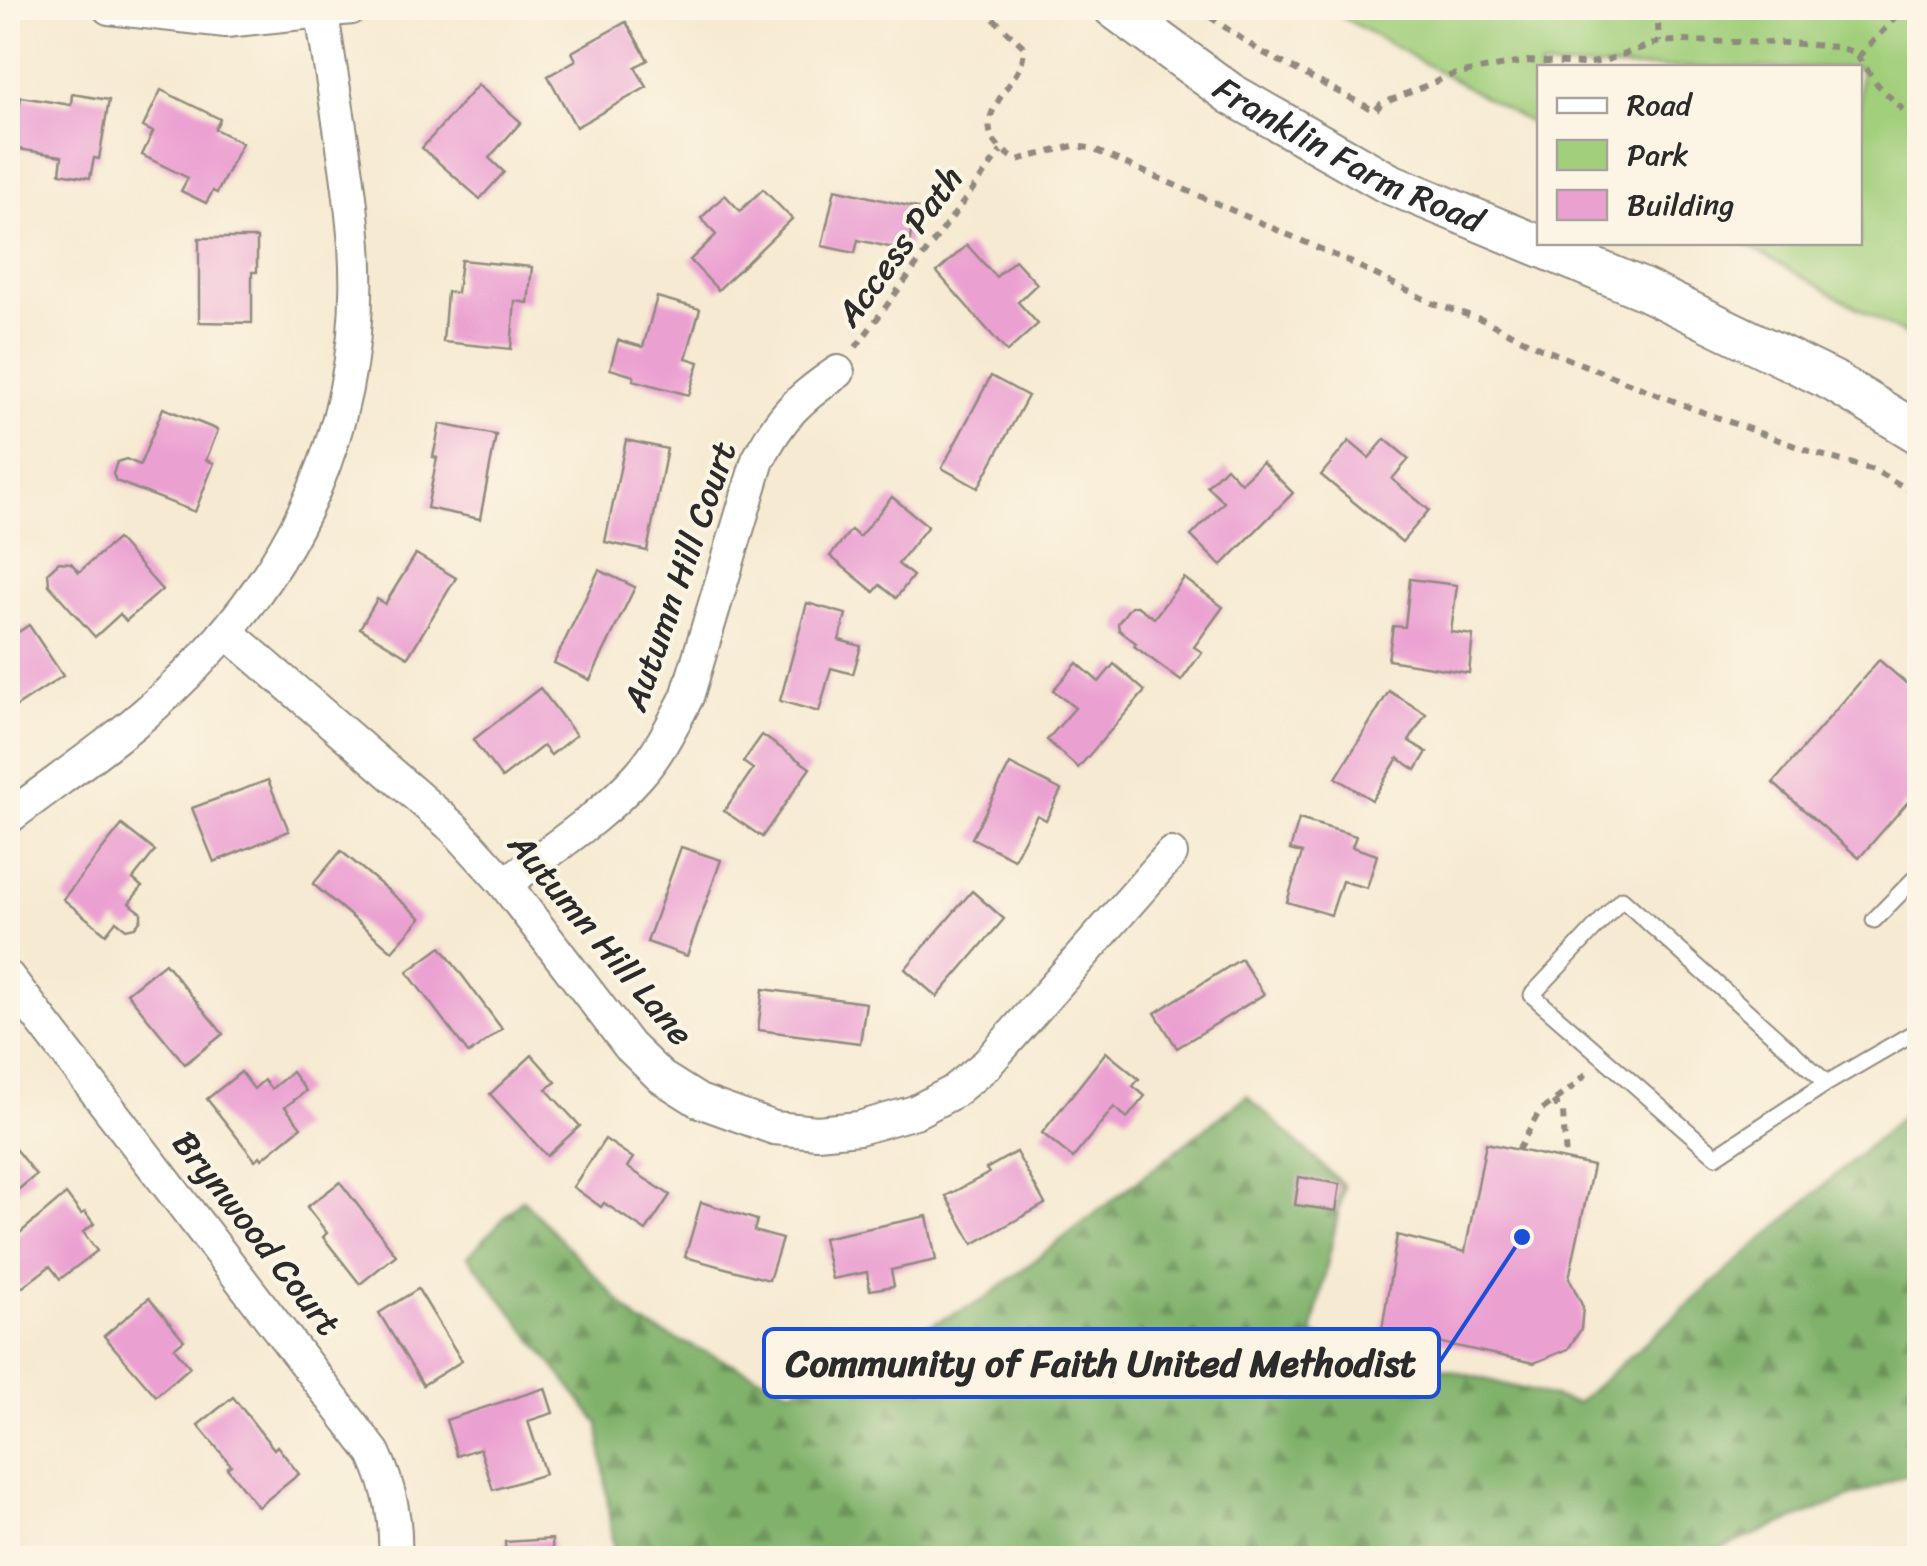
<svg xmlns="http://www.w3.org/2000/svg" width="1927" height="1566" viewBox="0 0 1927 1566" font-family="Sriracha,sans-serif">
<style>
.green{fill:#a2cf7c;stroke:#667d54;stroke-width:2.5}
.forest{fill:url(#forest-firs);stroke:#566e4c;stroke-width:2.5}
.building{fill:#eba0d2}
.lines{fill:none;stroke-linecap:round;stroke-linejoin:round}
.service-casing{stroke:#908a7e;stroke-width:19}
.minor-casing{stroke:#908a7e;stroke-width:36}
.tertiary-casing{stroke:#908a7e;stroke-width:44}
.path{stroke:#908a7e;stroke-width:6;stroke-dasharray:8 8;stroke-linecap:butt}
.service{stroke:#fff;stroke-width:15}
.minor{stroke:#fff;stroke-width:32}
.tertiary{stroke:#fff;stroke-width:40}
.labels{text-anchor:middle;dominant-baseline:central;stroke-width:8;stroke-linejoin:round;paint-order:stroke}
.street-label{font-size:35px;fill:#2b2b2b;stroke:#fcf5e5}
.leader{fill:none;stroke:#1d4ed8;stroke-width:4}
.callout-dot{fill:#1d4ed8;stroke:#fcf5e5;stroke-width:4}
.callout{fill:#fcf5e5;stroke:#1d4ed8;stroke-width:4}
.callout-label{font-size:38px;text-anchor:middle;font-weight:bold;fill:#2b2b2b}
</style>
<defs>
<pattern id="forest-firs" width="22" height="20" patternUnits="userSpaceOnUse" patternTransform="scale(2.5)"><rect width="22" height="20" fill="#81b26c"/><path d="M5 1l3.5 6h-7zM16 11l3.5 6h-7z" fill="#6a9159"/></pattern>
</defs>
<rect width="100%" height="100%" fill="#fcf5e5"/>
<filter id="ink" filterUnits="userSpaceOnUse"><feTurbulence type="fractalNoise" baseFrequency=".01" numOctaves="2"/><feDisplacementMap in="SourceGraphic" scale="20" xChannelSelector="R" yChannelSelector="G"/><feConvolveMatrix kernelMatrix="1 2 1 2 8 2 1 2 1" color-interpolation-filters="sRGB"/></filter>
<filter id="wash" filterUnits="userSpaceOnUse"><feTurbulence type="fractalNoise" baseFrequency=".0048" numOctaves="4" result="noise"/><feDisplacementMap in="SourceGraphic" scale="40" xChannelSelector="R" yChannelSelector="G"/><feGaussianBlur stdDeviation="2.25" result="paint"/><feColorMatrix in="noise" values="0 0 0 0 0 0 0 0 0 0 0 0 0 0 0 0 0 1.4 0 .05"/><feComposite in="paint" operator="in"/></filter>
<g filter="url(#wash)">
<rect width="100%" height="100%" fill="#f6ead2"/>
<!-- green -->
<polygon class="green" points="1326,8 1919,8 1919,343 1743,243 1860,242 1860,68 1540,68 1539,128"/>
<!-- forest -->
<polygon class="forest" points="1247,1096 1344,1186 1312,1335 1577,1403 1912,1108 1920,1129 1919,1470 1696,1558 614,1558 599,1424 468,1256 522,1199 640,1323 791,1390 982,1301"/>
<g id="blocks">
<!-- building -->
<g class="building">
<polygon points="626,22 648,60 635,67 647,87 576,127 548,76 576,60 572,52"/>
<polygon points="478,85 521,122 489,158 504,172 480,199 422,148"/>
<polygon points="161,90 220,119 215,129 242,143 217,193 213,191 206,203 181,191 188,178 142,155 153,132 143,127"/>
<polygon points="72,94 109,100 99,159 94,158 90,178 60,173 62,156 12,148 21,97 71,105"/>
<polygon points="763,189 792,219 718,290 690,260 716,235 701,218 725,195 740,211"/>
<polygon points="835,189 917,208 907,251 858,240 855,253 822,246"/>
<polygon points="199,238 257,238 257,272 252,272 252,323 199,322"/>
<polygon points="967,245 996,277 1015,260 1037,284 1018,302 1038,324 1007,352 937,272"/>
<polygon points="461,260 532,267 528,303 515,301 511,349 443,342 447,292 457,293"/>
<polygon points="657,297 700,309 686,358 699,362 689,395 633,380 634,376 610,369 618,340 643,347"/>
<polygon points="991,376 1028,396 978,488 942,468"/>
<polygon points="163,408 218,430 206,460 214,463 195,512 116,481 113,474 117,462 126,459 140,465"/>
<polygon points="440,424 496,435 480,519 427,508 437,458 433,457"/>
<polygon points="1385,439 1409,459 1392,479 1429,510 1402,542 1321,475 1349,441 1369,458"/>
<polygon points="626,440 667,449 647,551 605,542"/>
<polygon points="1262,462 1293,493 1221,566 1191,536 1224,502 1207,486 1226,467 1241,483"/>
<polygon points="892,497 928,526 898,564 913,576 896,598 880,585 874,592 830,556 851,530 859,537"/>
<polygon points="117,539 162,590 126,621 120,614 95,637 49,585 48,572 59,562 71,563 79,572"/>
<polygon points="416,554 456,578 408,657 360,628 377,599 385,604"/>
<polygon points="599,570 635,587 590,680 554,663"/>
<polygon points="1184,578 1223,607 1194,647 1202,652 1181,681 1134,646 1136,643 1119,630 1118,623 1131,606 1137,606 1154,618"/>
<polygon points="1410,579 1457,585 1451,632 1473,635 1469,673 1388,660 1393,626 1405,627"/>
<polygon points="807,603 846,614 839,640 861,646 853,674 831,668 819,712 780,701"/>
<polygon points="29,625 63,676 8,712 8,639"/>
<polygon points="1879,660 1920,695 1920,788 1859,858 1773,783"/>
<polygon points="1077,663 1099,682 1114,664 1145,691 1078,768 1047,740 1075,708 1053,690"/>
<polygon points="540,688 576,735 551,755 543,746 502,778 473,740"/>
<polygon points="1389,691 1426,714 1409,741 1427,752 1416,770 1398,758 1372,800 1336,778"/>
<polygon points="762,735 810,768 762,837 724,811 753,769 743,762"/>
<polygon points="1010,764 1061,790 1046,820 1037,815 1014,859 972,838"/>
<polygon points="268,780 289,831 214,862 192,808"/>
<polygon points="1299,819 1356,836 1352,847 1377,855 1367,888 1342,881 1331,915 1287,902 1302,853 1290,850"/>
<polygon points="122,825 155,851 133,879 142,887 129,903 141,912 141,919 135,927 126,929 116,921 106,934 63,899"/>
<polygon points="681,847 721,860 687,956 647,942"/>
<polygon points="341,851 421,918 392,951 313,884"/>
<polygon points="972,891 1004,919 937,997 905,969"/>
<polygon points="441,947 502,1029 469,1054 407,972"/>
<polygon points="1241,959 1264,994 1177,1048 1155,1013"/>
<polygon points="165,963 223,1034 185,1064 127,993"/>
<polygon points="763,989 866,1003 860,1043 758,1030"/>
<polygon points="1106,1052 1139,1079 1133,1086 1145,1096 1127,1118 1114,1107 1073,1158 1042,1133"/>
<polygon points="532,1055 556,1082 546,1089 580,1126 547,1156 490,1094"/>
<polygon points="241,1072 254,1089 264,1080 271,1089 292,1072 306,1091 285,1107 301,1127 262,1159 260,1156 255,1160 207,1099"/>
<polygon points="605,1139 633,1158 627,1167 670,1195 646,1231 604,1203 601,1207 573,1187"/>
<polygon points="8,1140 36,1175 8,1198"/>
<polygon points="1486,1143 1593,1166 1569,1278 1583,1307 1581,1329 1568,1349 1534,1363 1382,1330 1397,1235 1465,1252"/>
<polygon points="1016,1152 1045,1204 973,1244 946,1196 989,1173 986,1169"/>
<polygon points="1299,1177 1340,1184 1336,1211 1295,1205"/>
<polygon points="340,1182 396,1255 360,1284 323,1237 327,1233 307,1207"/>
<polygon points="66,1194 81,1214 85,1212 94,1224 83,1232 97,1251 60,1279 50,1266 23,1287 8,1284 8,1243"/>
<polygon points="701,1202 757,1220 754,1231 782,1239 769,1280 685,1257"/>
<polygon points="927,1216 936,1260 891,1270 894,1286 870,1290 867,1272 832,1279 823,1238"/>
<polygon points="418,1289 462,1361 423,1385 379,1313"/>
<polygon points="149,1298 184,1340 174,1348 190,1367 156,1396 104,1336"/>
<polygon points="545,1388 553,1413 528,1421 545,1474 493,1490 480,1448 457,1456 446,1420"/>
<polygon points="233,1397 274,1449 277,1446 299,1474 258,1507 227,1468 231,1465 198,1425"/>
<polygon points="552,1539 553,1558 506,1558 505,1542"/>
<polygon points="190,1547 241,1554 240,1558 188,1558"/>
</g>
</g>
</g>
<g filter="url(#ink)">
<use href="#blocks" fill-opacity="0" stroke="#908a7e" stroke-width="2.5"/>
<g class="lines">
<defs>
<g id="service">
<polyline points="1874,920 1920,873"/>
<polyline points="1827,1083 1622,899 1532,995 1716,1156 1827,1083 1920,1029"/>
</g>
<g id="minor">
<polyline points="109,8 226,21 352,8"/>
<polyline points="228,633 455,829 505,884 629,1046 661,1077 699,1101 774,1128 817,1132 859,1128 915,1112 953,1092 986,1065 1171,854"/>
<path d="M8,818c52,-40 113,-80 161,-126 126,-119 198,-269 186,-446 -6,-77 -22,-156 -33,-233"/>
<path d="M505,884c45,-34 96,-66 133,-108 21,-23 35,-52 49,-79l71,-237c22,-43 40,-61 80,-88"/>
<path d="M8,977l366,476c16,35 23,67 21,105"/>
</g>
<g id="tertiary">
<path id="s1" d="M1114,8l117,86 157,89 255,106 190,92 87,53"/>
</g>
</defs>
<!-- service casing -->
<use href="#service" class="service-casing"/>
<!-- minor casing -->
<use href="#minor" class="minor-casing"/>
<!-- tertiary casing -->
<use href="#tertiary" class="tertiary-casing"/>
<!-- path -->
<g class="path">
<path d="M982,8l41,38c8,38 -75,75 -6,114l56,-14 17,2 258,113 84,42 51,17 58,28 148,59 125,46 60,17 46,26"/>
<polyline points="1197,8 1258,50 1375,111 1381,104 1452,75 1527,61 1584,64 1604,61 1659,42 1677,41 1788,43 1836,47 1854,52 1878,85 1920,127"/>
<polyline points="1657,8 1659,42"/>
<polyline points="1858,57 1895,18"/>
<polyline points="856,347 1001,151"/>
<polyline points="1553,1101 1563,1113 1566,1160"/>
<polyline points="1518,1150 1539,1112 1575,1085 1588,1072"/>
</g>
<!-- service -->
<use href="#service" class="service"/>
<!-- minor -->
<use href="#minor" class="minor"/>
<!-- tertiary -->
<use href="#tertiary" class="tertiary"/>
</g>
</g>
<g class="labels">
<!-- street labels -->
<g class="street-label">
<text stroke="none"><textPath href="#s1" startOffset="278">Franklin Farm Road</textPath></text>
<text transform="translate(899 246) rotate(-54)">Access Path</text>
<text transform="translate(679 576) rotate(-71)">Autumn Hill Court</text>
<text transform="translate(601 939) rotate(50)">Autumn Hill Lane</text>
<text transform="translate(257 1233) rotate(52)">Brynwood Court</text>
</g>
</g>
<!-- callouts -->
<path class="leader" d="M1522 1237L1439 1363"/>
<circle class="callout-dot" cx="1522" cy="1237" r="10"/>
<rect class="callout" x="764" y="1329" width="675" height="68" rx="10"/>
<g class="callout-label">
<text x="1101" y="1376">Community of Faith United Methodist</text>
</g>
<!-- margin -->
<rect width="1927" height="1566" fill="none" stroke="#fcf5e5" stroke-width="40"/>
<!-- legend -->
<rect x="1537" y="65" width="325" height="180" fill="#fcf5e5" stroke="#a8a49b" stroke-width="2.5"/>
<rect x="1557" y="98" width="50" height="15" fill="#ffffff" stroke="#a8a49b" stroke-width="2.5"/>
<text x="1627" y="115" font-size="30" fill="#2b2b2b">Road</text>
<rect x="1557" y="140" width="50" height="30" fill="#a2cf7c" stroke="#a8a49b" stroke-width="2.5"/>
<text x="1627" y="165" font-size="30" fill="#2b2b2b">Park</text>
<rect x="1557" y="190" width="50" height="30" fill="#eba0d2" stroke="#a8a49b" stroke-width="2.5"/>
<text x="1627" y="215" font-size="30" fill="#2b2b2b">Building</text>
</svg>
